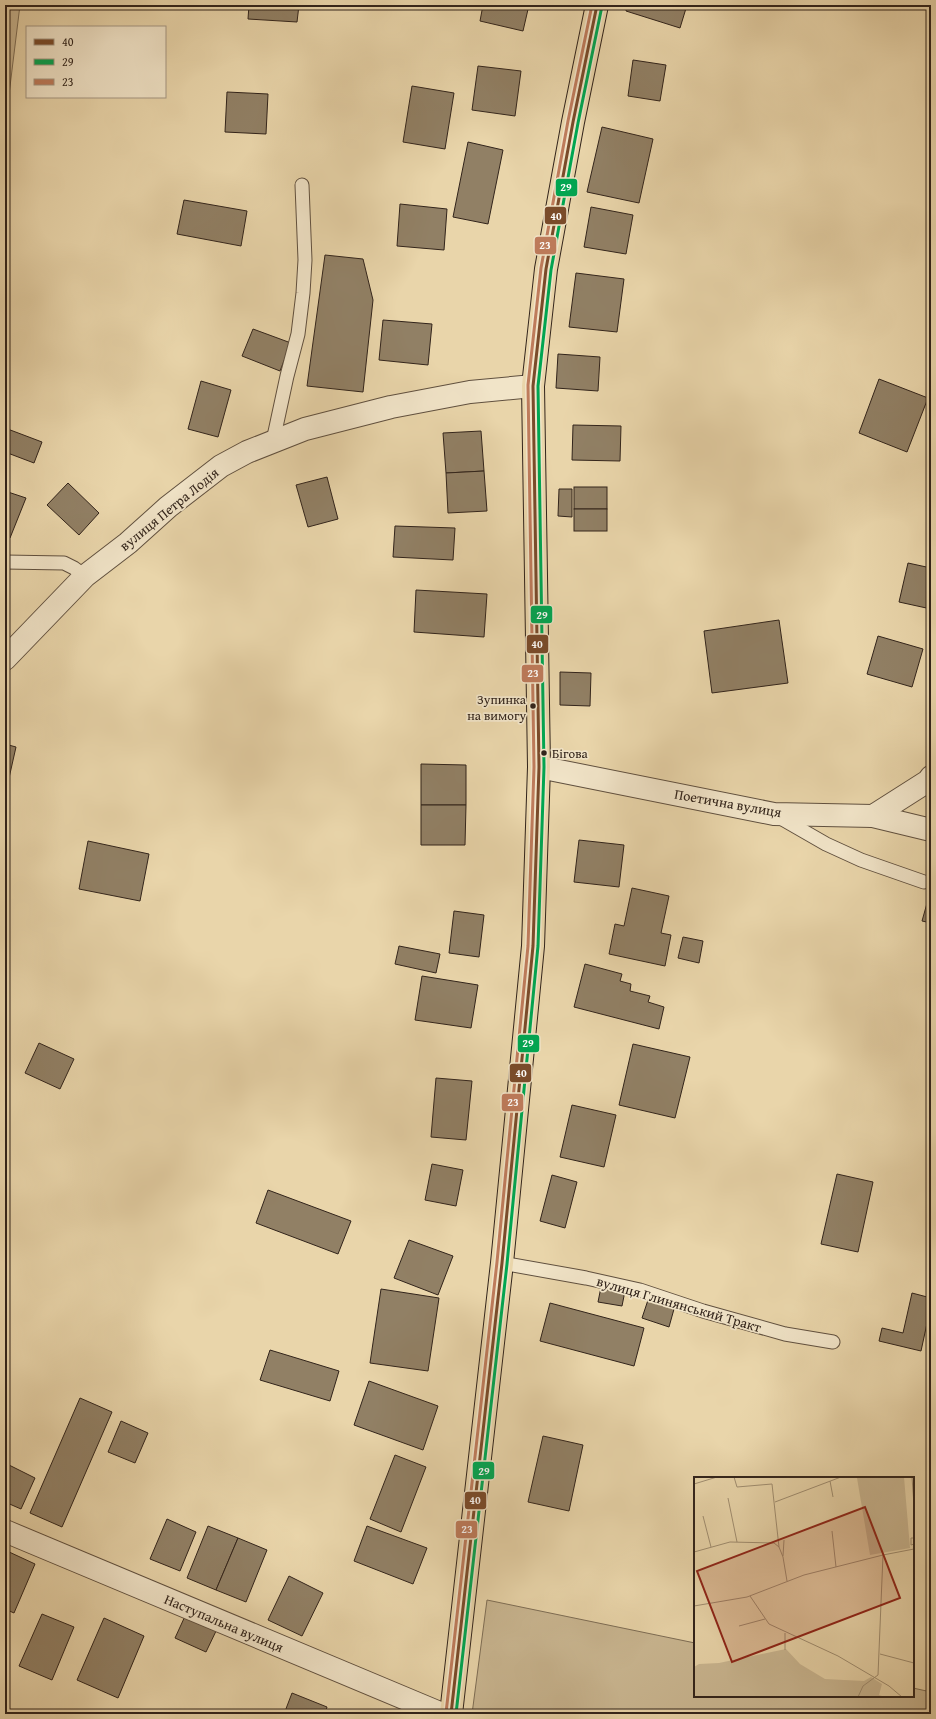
<svg xmlns="http://www.w3.org/2000/svg" width="936" height="1719" viewBox="0 0 936 1719" font-family="'Gentium Book Plus',serif">
<style>
.green{fill:#cab792;stroke:#7e6e56}
.building{fill:#918065;stroke:#32241b}
.lines{fill:none;stroke-linecap:round;stroke-linejoin:round}
.service-casing{stroke:#60503f;stroke-width:15}
.minor-casing{stroke:#60503f;stroke-width:24}
.primary-casing{stroke:#32241b;stroke-width:24}
.service{stroke:#f1e4c8;stroke-width:13}
.minor{stroke:#f1e4c8;stroke-width:22}
.primary{stroke:#e9d5aa;stroke-width:22}
.bus-1-casing{stroke:#f1e4c8;stroke-width:6}
.bus-2-casing{stroke:#f1e4c8;stroke-width:6}
.bus-3-casing{stroke:#f1e4c8;stroke-width:6}
.bus-1{stroke:#7a4b2a;stroke-width:3}
.bus-2{stroke:#00a651;stroke-width:3}
.bus-3{stroke:#be7b5b;stroke-width:3}
.bus-dot{fill:#32241b;stroke:#f1e4c8;stroke-width:1.5}
.labels{text-anchor:middle;dominant-baseline:central;stroke-width:3.5;stroke-linejoin:round;paint-order:stroke}
.bus-label{font-size:13px;fill:#32241b;stroke:#f1e4c8;text-anchor:end}
.street-label{font-size:14px;fill:#32241b;stroke:#f1e4c8}
.inset-road{fill:none;stroke:#a08e71;stroke-width:1}
.view{fill:#8f2418;fill-opacity:0.15;stroke:#8f2418;stroke-width:2}
.inset-edge{fill:none;stroke:#32241b;stroke-width:2}
.line-badge{stroke:#f1e4c8;stroke-width:1.5}
.badge-label{font-size:11px;text-anchor:middle;font-weight:bold;fill:#fff}
</style>
<rect width="100%" height="100%" fill="#e9d5aa"/>
<filter id="stains"><feTurbulence type="fractalNoise" baseFrequency=".005" numOctaves="4"/><feColorMatrix values="0 0 0 0 .2 0 0 0 0 .09 0 0 0 0 .02 0 0 0 .5 -.17"/></filter>
<radialGradient id="worn" r=".72"><stop offset=".6" stop-color="#630" stop-opacity="0"/><stop offset="1" stop-color="#630" stop-opacity=".3"/></radialGradient>
<!-- green -->
<g class="green">
<polygon points="5,5 20,5 5,127"/>
<polygon points="487,1600 695,1643 695,1696 913,1696 913,1688 931,1692 931,1714 472,1714"/>
</g>
<!-- building -->
<g class="building">
<polygon points="249,5 299,5 297,22 248,19"/>
<polygon points="483,5 529,5 523,31 480,21"/>
<polygon points="627,5 687,5 680,28 626,11"/>
<polygon points="633,60 666,65 660,101 628,96"/>
<polygon points="478,66 521,71 515,116 472,110"/>
<polygon points="412,86 454,93 445,149 403,142"/>
<polygon points="227,92 268,94 266,134 225,132"/>
<polygon points="602,127 653,139 639,203 587,192"/>
<polygon points="930,130 931,130 931,153 928,153"/>
<polygon points="468,142 503,150 488,224 453,217"/>
<polygon points="184,200 247,211 241,246 177,234"/>
<polygon points="400,204 447,209 444,250 397,246"/>
<polygon points="591,207 633,215 626,254 584,247"/>
<polygon points="325,255 363,259 373,300 363,392 307,386"/>
<polygon points="576,273 624,279 617,332 569,327"/>
<polygon points="383,320 432,324 428,365 379,360"/>
<polygon points="253,329 291,343 280,371 242,356"/>
<polygon points="558,354 600,357 598,391 556,388"/>
<polygon points="879,379 928,398 907,452 859,433"/>
<polygon points="201,381 231,390 218,437 188,429"/>
<polygon points="573,425 621,426 620,461 572,460"/>
<polygon points="5,428 42,442 34,463 5,452"/>
<polygon points="481,431 484,471 446,473 443,433"/>
<polygon points="484,471 487,511 448,513 446,473"/>
<polygon points="327,477 338,519 308,527 296,485"/>
<polygon points="68,483 99,513 79,535 47,505"/>
<rect x="574" y="487" width="33" height="22"/>
<polygon points="559,489 572,489 572,517 558,516"/>
<polygon points="5,491 26,498 10,538 5,536"/>
<rect x="574" y="509" width="33" height="22"/>
<polygon points="395,526 455,528 453,560 393,557"/>
<polygon points="908,563 931,568 931,609 899,602"/>
<polygon points="416,590 487,594 484,637 414,632"/>
<polygon points="779,620 788,683 712,693 704,631"/>
<polygon points="878,636 923,649 912,687 867,674"/>
<polygon points="560,672 591,673 590,706 560,705"/>
<polygon points="5,744 16,747 7,787 5,787"/>
<polygon points="421,764 466,765 466,805 421,805"/>
<polygon points="421,805 466,805 465,845 421,845"/>
<polygon points="579,840 624,845 619,887 574,882"/>
<polygon points="88,841 149,854 140,901 79,889"/>
<polygon points="632,888 669,896 661,933 671,935 665,966 609,954 615,924 624,926"/>
<polygon points="931,889 931,923 922,921"/>
<polygon points="454,911 484,915 479,957 449,953"/>
<polygon points="683,937 703,941 699,963 678,958"/>
<polygon points="399,946 440,954 436,973 395,964"/>
<polygon points="585,964 622,974 620,981 631,984 630,991 650,996 648,1002 664,1007 659,1029 574,1007"/>
<polygon points="422,976 478,985 471,1028 415,1020"/>
<polygon points="39,1043 74,1059 60,1089 25,1073"/>
<polygon points="633,1044 690,1057 675,1118 619,1105"/>
<polygon points="436,1078 472,1081 466,1140 431,1137"/>
<polygon points="572,1105 616,1115 604,1167 560,1157"/>
<polygon points="432,1164 463,1170 456,1206 425,1200"/>
<polygon points="837,1174 873,1182 858,1252 821,1244"/>
<polygon points="552,1175 577,1182 565,1228 540,1221"/>
<polygon points="268,1190 351,1221 338,1254 256,1223"/>
<polygon points="409,1240 453,1256 438,1295 394,1278"/>
<polygon points="601,1287 625,1291 622,1306 598,1302"/>
<polygon points="381,1289 439,1298 428,1371 370,1363"/>
<polygon points="912,1293 931,1298 931,1305 921,1351 879,1341 882,1328 903,1333"/>
<polygon points="648,1300 674,1309 669,1327 642,1318"/>
<polygon points="550,1303 644,1328 634,1366 540,1341"/>
<polygon points="270,1350 339,1371 330,1401 260,1380"/>
<polygon points="369,1381 438,1406 423,1450 354,1425"/>
<polygon points="80,1398 112,1412 62,1527 30,1513"/>
<polygon points="121,1421 148,1433 135,1463 108,1452"/>
<polygon points="543,1436 583,1445 569,1511 528,1502"/>
<polygon points="395,1455 426,1467 401,1532 370,1519"/>
<polygon points="5,1463 35,1478 21,1509 5,1502"/>
<polygon points="167,1519 196,1532 180,1571 150,1559"/>
<polygon points="208,1526 238,1538 216,1590 187,1578"/>
<polygon points="367,1526 427,1548 413,1584 354,1561"/>
<polygon points="238,1538 267,1550 246,1602 216,1590"/>
<polygon points="7,1551 35,1564 14,1613 5,1609 5,1555"/>
<polygon points="289,1576 323,1593 302,1636 268,1620"/>
<polygon points="42,1614 74,1627 52,1680 19,1666"/>
<polygon points="186,1614 217,1629 206,1652 175,1638"/>
<polygon points="104,1618 144,1636 118,1698 77,1680"/>
<polygon points="292,1693 327,1707 325,1714 284,1714"/>
</g>
<g class="lines">
<defs>
<g id="service">
<polyline points="273,441 287,376 298,334 303,293 305,260 302,185"/>
<polyline points="5,562 64,563 74,568 85,576"/>
<polyline points="779,817 826,844 861,860 924,882"/>
<polyline points="502,1263 586,1278 640,1290 703,1311 785,1334 833,1342"/>
</g>
<g id="minor">
<polyline points="5,659 85,576 128,543 168,507 221,466 247,452 305,429 391,407 470,392 533,386"/>
<polyline points="539,767 774,814 873,816 928,781 931,777"/>
<polyline points="873,816 931,830"/>
<polyline points="5,1531 442,1714"/>
</g>
<polyline id="primary" points="451,1714 502,1263 533,946 539,767 533,386 546,269 573,122 597,5"/>
</defs>
<!-- service casing -->
<use href="#service" class="service-casing"/>
<!-- minor casing -->
<use href="#minor" class="minor-casing"/>
<!-- primary casing -->
<use href="#primary" class="primary-casing"/>
<!-- service -->
<use href="#service" class="service"/>
<!-- minor -->
<use href="#minor" class="minor"/>
<!-- primary -->
<use href="#primary" class="primary"/>
<defs>
<polyline id="bus-1" points="451,1714 502,1263 533,946 539,767 533,386 546,269 573,122 597,5"/>
<polyline id="bus-2" points="456,1714 507,1264 538,946 544,767 538,386 551,270 578,123 602,6"/>
<polyline id="bus-3" points="446,1713 497,1262 528,946 534,767 528,385 541,268 568,121 592,5"/>
</defs>
<!-- bus-1 casing -->
<use href="#bus-1" class="bus-1-casing"/>
<!-- bus-2 casing -->
<use href="#bus-2" class="bus-2-casing"/>
<!-- bus-3 casing -->
<use href="#bus-3" class="bus-3-casing"/>
<!-- bus-1 -->
<use href="#bus-1" class="bus-1"/>
<!-- bus-2 -->
<use href="#bus-2" class="bus-2"/>
<!-- bus-3 -->
<use href="#bus-3" class="bus-3"/>
</g>
<!-- markers -->
<g class="bus-dot">
<circle cx="533" cy="706" r="3.5"/>
<circle cx="544" cy="753" r="3.5"/>
</g>
<g class="labels">
<!-- bus labels -->
<g class="bus-label">
<text x="526" y="699">Зупинка<tspan x="526" dy="16">на вимогу</tspan></text>
<text x="552" y="753" text-anchor="start">Бігова</text>
</g>
<!-- street labels -->
<g class="street-label">
<text transform="translate(169 509) rotate(-39)">вулиця Петра Лодія</text>
<text transform="translate(728 803) rotate(10)">Поетична вулиця</text>
<text transform="translate(679 1304) rotate(16)">вулиця Глинянський Тракт</text>
<text transform="translate(224 1623) rotate(23)">Наступальна вулиця</text>
</g>
</g>
<!-- overview -->
<g transform="translate(694 1477)">
<rect width="220" height="220" fill="#e9d5aa"/>
<path d="M210,0l6,71 -40,7 -13,-77zM92,172l14,15 25,15 39,2 7,-4 11,7 -3,11 6,2h-191v-30l5,-3 20,-1z" fill="#cab792"/>
<path class="inset-road" d="M40,0l3,10 35,-3 7,63M218,0l2,28M136,4l3,16M0,7l23,-7M34,21l9,44M81,25l66,-25M9,39l8,31M138,54l4,36M220,61h-3v7l3,-1M0,75l36,-10 44,1 5,4 4,10 4,24M89,79l1,-16M56,119l19,28 69,32 51,30 13,11M0,129l53,-9 57,-22 79,-20 31,-6M45,149l26,-7M91,156v17M186,177l34,9M164,220l5,-11 15,-11 5,-120"/>
<path class="view" d="M171,30l35,91 -168,64 -35,-91z"/>
<rect width="220" height="220" class="inset-edge"/>
</g>
<g class="line-badge">
<rect x="555" y="178" width="23" height="19" rx="4" fill="#00a651"/>
<rect x="544" y="206" width="23" height="19" rx="4" fill="#7a4b2a"/>
<rect x="534" y="236" width="23" height="19" rx="4" fill="#be7b5b"/>
<rect x="530" y="605" width="23" height="19" rx="4" fill="#00a651"/>
<rect x="526" y="634" width="23" height="20" rx="4" fill="#7a4b2a"/>
<rect x="521" y="664" width="23" height="19" rx="4" fill="#be7b5b"/>
<rect x="517" y="1034" width="23" height="19" rx="4" fill="#00a651"/>
<rect x="509" y="1063" width="23" height="20" rx="4" fill="#7a4b2a"/>
<rect x="501" y="1093" width="23" height="19" rx="4" fill="#be7b5b"/>
<rect x="472" y="1461" width="23" height="19" rx="4" fill="#00a651"/>
<rect x="464" y="1491" width="23" height="19" rx="4" fill="#7a4b2a"/>
<rect x="455" y="1520" width="23" height="19" rx="4" fill="#be7b5b"/>
</g>
<g class="badge-label">
<text x="566" y="191">29</text>
<text x="556" y="220">40</text>
<text x="545" y="249">23</text>
<text x="542" y="619">29</text>
<text x="537" y="648">40</text>
<text x="533" y="677">23</text>
<text x="528" y="1047">29</text>
<text x="521" y="1077">40</text>
<text x="513" y="1106">23</text>
<text x="484" y="1475">29</text>
<text x="475" y="1504">40</text>
<text x="467" y="1533">23</text>
</g>
<!-- margin -->
<rect width="936" height="1719" fill="none" stroke="#e9d5aa" stroke-width="20"/>
<rect x="6" y="6" width="924" height="1707" fill="none" stroke="#32241b" stroke-width="2"/>
<rect x="10" y="10" width="916" height="1699" fill="none" stroke="#32241b"/>
<!-- legend -->
<rect x="26" y="26" width="140" height="72" fill="#f1e4c8" stroke="#a59783"/>
<rect x="34" y="39" width="20" height="6" fill="#7a4b2a" stroke="#a59783"/>
<text x="62" y="46" font-size="12" fill="#32241b">40</text>
<rect x="34" y="59" width="20" height="6" fill="#00a651" stroke="#a59783"/>
<text x="62" y="66" font-size="12" fill="#32241b">29</text>
<rect x="34" y="79" width="20" height="6" fill="#be7b5b" stroke="#a59783"/>
<text x="62" y="86" font-size="12" fill="#32241b">23</text>
<rect width="100%" height="100%" filter="url(#stains)"/>
<rect width="100%" height="100%" fill="url(#worn)"/>
</svg>
